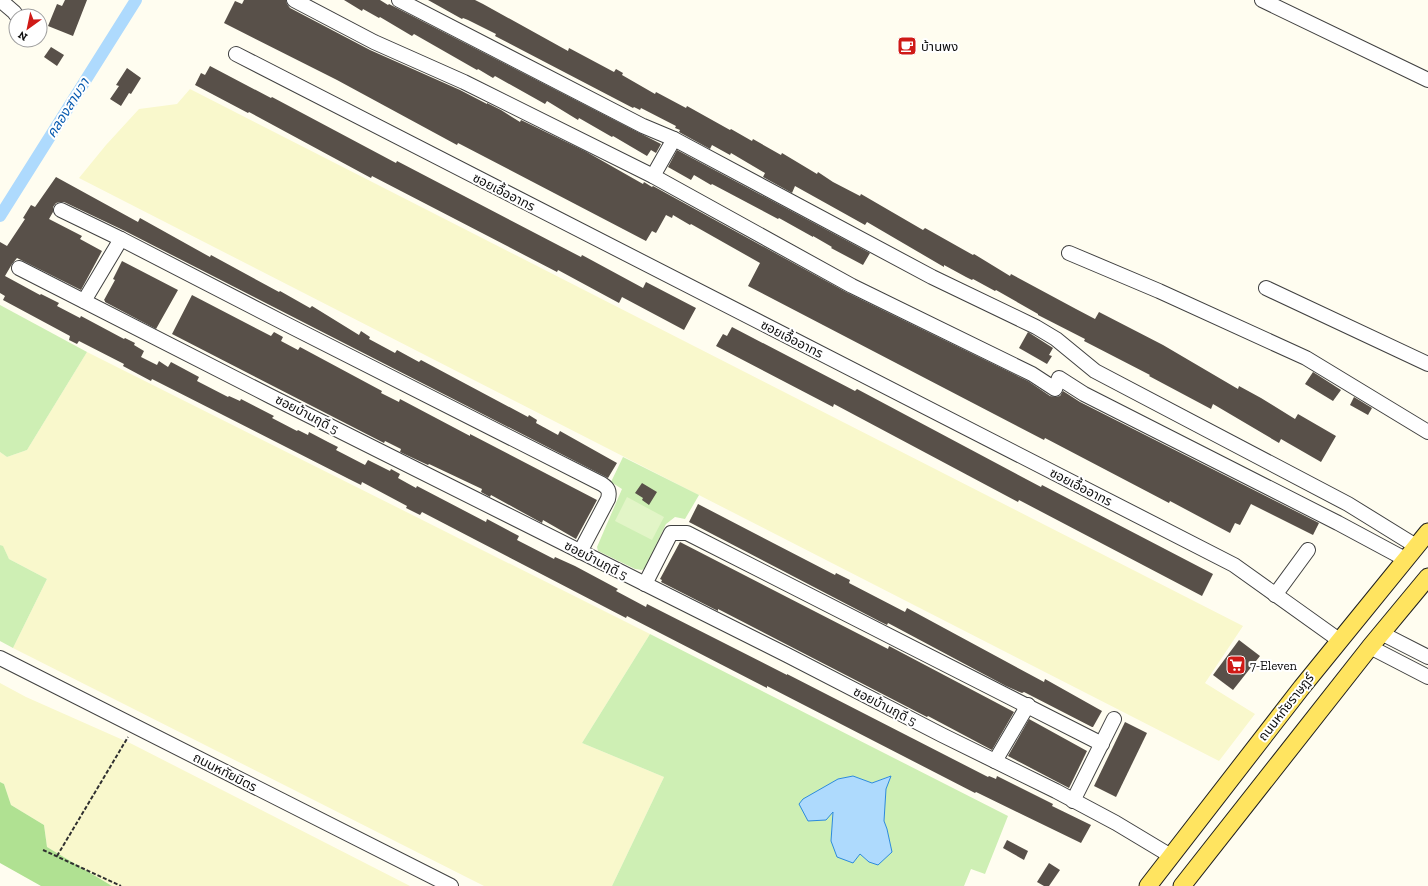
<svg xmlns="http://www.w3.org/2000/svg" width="1428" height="886" viewBox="0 0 1428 886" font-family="'Zilla Slab','Noto Sans Thai',serif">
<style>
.farmland{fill:#f9f8cc}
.green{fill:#ceefb4;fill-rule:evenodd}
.forest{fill:#b0e192}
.pitch{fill:#e2f5c7}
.water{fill:#aedafd;stroke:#2c8adc}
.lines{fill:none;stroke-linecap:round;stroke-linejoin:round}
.canal{stroke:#aedafd;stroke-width:12}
.building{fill:#585049}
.minor-casing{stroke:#414141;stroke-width:16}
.major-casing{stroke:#1f1f1f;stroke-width:19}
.path{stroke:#303030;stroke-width:2;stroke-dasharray:4 2;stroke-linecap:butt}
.minor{stroke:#fff;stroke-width:14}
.major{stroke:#ffe460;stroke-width:17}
.labels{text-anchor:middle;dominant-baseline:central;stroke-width:4;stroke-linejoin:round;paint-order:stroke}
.poi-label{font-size:13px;fill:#0e0e0e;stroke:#fff;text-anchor:start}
.street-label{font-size:13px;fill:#0e0e0e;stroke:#fff}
.water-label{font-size:14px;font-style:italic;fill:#095baf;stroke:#fff}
</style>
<rect width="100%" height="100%" fill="#fffdf0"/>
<!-- farmland -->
<g class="farmland">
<polygon points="190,89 1243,626 1205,683 1255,714 1219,761 79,178 106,145 139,109 177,104"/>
<polygon points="87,352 650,634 582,743 664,777 612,886 484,886 13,648 47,579 9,559 3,547 0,545 0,452 7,457 27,450"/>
<polygon points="0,683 26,697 132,744 410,886 112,886 47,847 44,825 11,805 4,784 0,782"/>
</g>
<!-- green -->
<g class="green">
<polygon points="0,305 87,352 27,450 7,457 0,452"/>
<polygon points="623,457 699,495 685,519 675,517 666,524 645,568 642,570 635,569 598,551 597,547 622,489 611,482"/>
<polygon points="0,545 3,546 9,559 47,579 13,648 0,641"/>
<path d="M650,634l358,182 -23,58 -14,-5 -7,17h-352l52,-109 -82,-34zM853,776l19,7 18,-7 -4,13 -2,32 3,8 5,23 -23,10 -9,-8 -29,-13 2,-29 -11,-23 16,-10z"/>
</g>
<!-- forest -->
<polygon class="forest" points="0,782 4,784 11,805 44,825 47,847 112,886 41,886 0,863"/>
<!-- pitch -->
<polygon class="pitch" points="627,497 664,517 652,540 615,521"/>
<!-- water -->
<polygon class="water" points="853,776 872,783 891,776 886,789 884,821 887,829 892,852 878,865 869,862 860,854 853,863 837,857 831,841 833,812 826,820 808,821 799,804 803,799 838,779"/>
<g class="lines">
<!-- canal -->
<polyline class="canal" points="0,216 136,0"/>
</g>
<!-- building -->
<g class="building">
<polygon points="65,0 87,0 73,36 48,26 57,4 62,6"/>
<polygon points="244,0 286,0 287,4 290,8 370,50 460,90 487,104 487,103 501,110 520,122 521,120 585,151 643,184 644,182 652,187 653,186 848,293 1028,381 1050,396 1055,397 1060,396 1063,391 1080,402 1319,523 1313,535 1251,504 1240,525 1235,523 1230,533 1170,501 1169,503 1045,438 1044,440 748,286 760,263 691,224 690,225 673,215 672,218 666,215 656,233 652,231 646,241 458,143 457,145 337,80 224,23 235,1 242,4"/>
<polygon points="344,0 380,0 388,5 389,4 661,144 656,153 651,150 647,156 613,136 612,137 579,118 578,120 547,101 545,104 495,76 493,78 478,69 477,70 414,34 412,36 380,17 379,18 363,9 362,11"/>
<polygon points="428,0 475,0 483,4 568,51 569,48 614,72 616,69 623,73 622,75 655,94 656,92 686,108 687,106 730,130 731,129 752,141 753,139 781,155 782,153 817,174 818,172 833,182 860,196 861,194 923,230 925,228 973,255 974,254 1010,276 1011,274 1076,309 1095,319 1099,312 1163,345 1238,389 1239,386 1261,398 1295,419 1298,414 1336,436 1321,462 1281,439 1279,443 1213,404 1211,409 1149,376 1150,375 1084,341 1085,339 1038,315 1038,314 996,290 995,291 973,279 972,280 966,277 944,265 944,267 867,222 865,225 795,186 792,193 763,177 765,173 731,153 730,155 712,145 710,149 679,132 680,130 675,128 676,126 641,108 640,110 634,107 633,108 495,36 496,34 468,20 463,18 462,19"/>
<polygon points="51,47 64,55 57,66 44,57"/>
<polygon points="210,66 271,98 272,97 396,163 397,161 581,257 582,255 643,288 646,282 696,308 684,330 622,297 619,303 558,270 557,272 372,176 371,178 249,112 248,113 195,85 201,73 205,75"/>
<polygon points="127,68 141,78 131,94 129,93 121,106 110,99 119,86 116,85"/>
<polygon points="677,150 870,253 863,265 831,248 832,247 813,236 813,237 779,218 778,219 712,184 711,185 694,175 691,180 668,167"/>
<polygon points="56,177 138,222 140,218 210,257 211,255 279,292 280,291 310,308 312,306 359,335 361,331 370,337 369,339 395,353 397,350 419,362 421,360 528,417 529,415 537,420 536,423 558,435 560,431 617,463 608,478 125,231 64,202 60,202 56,203 53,207 53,212 49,219 82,236 80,239 102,251 81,290 17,258 12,264 5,276 40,295 41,294 59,303 57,306 80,318 81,316 124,339 125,338 135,343 134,345 144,351 141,357 157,365 159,361 168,367 171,362 199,377 197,381 228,397 229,396 240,401 241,399 274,416 272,418 297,431 298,430 308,435 309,432 328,442 338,447 336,450 365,465 368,460 390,471 391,469 400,474 398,478 416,488 417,486 486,522 487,519 519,536 517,540 554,559 555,557 575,566 618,589 616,591 646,607 647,604 787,675 787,674 988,777 989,776 996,779 997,776 1053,804 1052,806 1091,825 1081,843 976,792 975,793 767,686 767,688 627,616 626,618 422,512 420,515 406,508 407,506 362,482 361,485 347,478 152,379 151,381 123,366 124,364 79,341 77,344 69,340 70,336 3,300 5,296 0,293 0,242 7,246 25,219 23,218 31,205 35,207"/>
<polygon points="122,261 178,290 156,329 105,302 105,301 104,300 115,280 113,279"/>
<polygon points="192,295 271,336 274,332 283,337 281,341 298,350 300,347 382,391 381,393 399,402 400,399 470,436 470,434 597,500 576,539 543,520 542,523 491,495 490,497 481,492 482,489 429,464 428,465 400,452 401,449 385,441 384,443 172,334"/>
<polygon points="732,327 855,391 857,389 1041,487 1042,485 1213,574 1202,596 1019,500 1018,502 834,404 833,407 716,346 723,334 727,336"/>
<polygon points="1028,332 1053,348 1049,355 1052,356 1047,364 1019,348"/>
<polygon points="1313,372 1341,390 1333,401 1305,384"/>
<polygon points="1354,397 1372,408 1368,415 1350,405"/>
<polygon points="642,483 657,492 649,505 642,500 643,498 635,493"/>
<polygon points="698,504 835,575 836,573 850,580 849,583 905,612 907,608 1044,682 1045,679 1102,711 1093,727 1092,727 1024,692 1022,693 1006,686 888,623 887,625 879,621 689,522"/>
<polygon points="680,542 888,649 889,646 1014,712 992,750 928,716 927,717 718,609 718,611 661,582 662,580 660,579"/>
<polygon points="1239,640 1260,656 1233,690 1213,675"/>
<polygon points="1029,719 1087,751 1069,788 1008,756"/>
<polygon points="1125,722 1147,733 1116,797 1094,786"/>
<polygon points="1007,840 1028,851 1024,860 1003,848"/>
<polygon points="1049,863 1060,870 1049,886 1044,886 1037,882"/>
</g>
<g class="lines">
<defs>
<g id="minor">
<polyline points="0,0 14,12 17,16"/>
<polyline points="294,0 374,42 464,82 653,176 852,286 1032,374 1055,389 1059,378 1084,394 1338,523 1405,559"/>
<polyline points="399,0 643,126 674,139 932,277 1036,327 1056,339 1095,371 1348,504 1416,546"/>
<polyline points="1262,0 1428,80"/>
<polyline points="236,54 1234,565 1339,640"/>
<polyline points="653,176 674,139"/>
<path d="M61,210l60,29 165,85 316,160c6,4 8,7 6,15l-28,53"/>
<polyline points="1069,253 1159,291 1306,358 1428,432"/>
<polyline points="19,268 270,396 787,655 942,735 1056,791 1116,823 1171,856"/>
<polyline points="1266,288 1428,364"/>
<polyline points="84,301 121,239"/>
<polyline points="645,584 671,533 687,533 1102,744"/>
<polyline points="1275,595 1308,550"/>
<polyline points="1381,633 1428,657"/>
<polyline points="1370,647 1428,677"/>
<polyline points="0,658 451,886"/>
<polyline points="995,761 1028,705"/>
<polyline points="1073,801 1114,719"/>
</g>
<g id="major">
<polyline points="1148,886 1302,687 1428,532"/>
<polyline points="1182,886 1370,647 1428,577"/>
</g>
</defs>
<!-- minor casing -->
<use href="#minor" class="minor-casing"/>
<!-- major casing -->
<use href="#major" class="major-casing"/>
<!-- path -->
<g class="path">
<polyline points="43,850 121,886"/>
<polyline points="57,856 128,737"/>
</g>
<!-- minor -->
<use href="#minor" class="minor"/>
<!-- major -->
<use href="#major" class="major"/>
</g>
<!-- icons -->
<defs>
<symbol id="cafe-square" viewBox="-11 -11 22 22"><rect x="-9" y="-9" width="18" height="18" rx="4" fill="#cf1a16" stroke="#fff"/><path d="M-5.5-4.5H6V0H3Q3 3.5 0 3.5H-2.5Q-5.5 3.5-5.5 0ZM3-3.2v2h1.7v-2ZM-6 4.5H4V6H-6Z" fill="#fff"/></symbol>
<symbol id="supermarket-square" viewBox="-11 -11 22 22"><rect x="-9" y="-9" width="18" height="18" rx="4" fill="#cf1a16" stroke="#fff"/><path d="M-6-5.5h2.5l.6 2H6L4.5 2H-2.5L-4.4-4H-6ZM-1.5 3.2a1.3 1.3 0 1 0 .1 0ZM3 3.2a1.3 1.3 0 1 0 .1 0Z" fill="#fff"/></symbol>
</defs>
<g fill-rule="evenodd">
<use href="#cafe-square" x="896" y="35" width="22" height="22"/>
<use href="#supermarket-square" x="1225" y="654" width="22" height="22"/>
</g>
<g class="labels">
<!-- poi labels -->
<g class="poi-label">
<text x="921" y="46">บ้านพง</text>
<text x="1250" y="665">7-Eleven</text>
</g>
<!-- street labels -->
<g class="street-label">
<text transform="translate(504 192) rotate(27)">ซอยเอื้ออาทร</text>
<text transform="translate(792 339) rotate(27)">ซอยเอื้ออาทร</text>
<text transform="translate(307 414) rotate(27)">ซอยบ้านฤดี 5</text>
<text transform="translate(1081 487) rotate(27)">ซอยเอื้ออาทร</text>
<text transform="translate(596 560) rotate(27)">ซอยบ้านฤดี 5</text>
<text transform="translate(885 706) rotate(27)">ซอยบ้านฤดี 5</text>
<text transform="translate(1286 707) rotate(-52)">ถนนหทัยราษฎร์</text>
<text transform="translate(225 772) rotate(27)">ถนนหทัยมิตร</text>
</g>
<!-- water labels -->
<g class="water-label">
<text transform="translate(68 108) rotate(-58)">คลองสามวา</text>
</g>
</g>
<!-- north arrow -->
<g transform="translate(28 28) rotate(213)"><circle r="19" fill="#ffffff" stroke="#9f9f9f"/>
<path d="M0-3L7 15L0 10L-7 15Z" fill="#cf1a16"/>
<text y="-6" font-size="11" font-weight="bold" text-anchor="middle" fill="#0e0e0e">N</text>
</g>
</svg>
